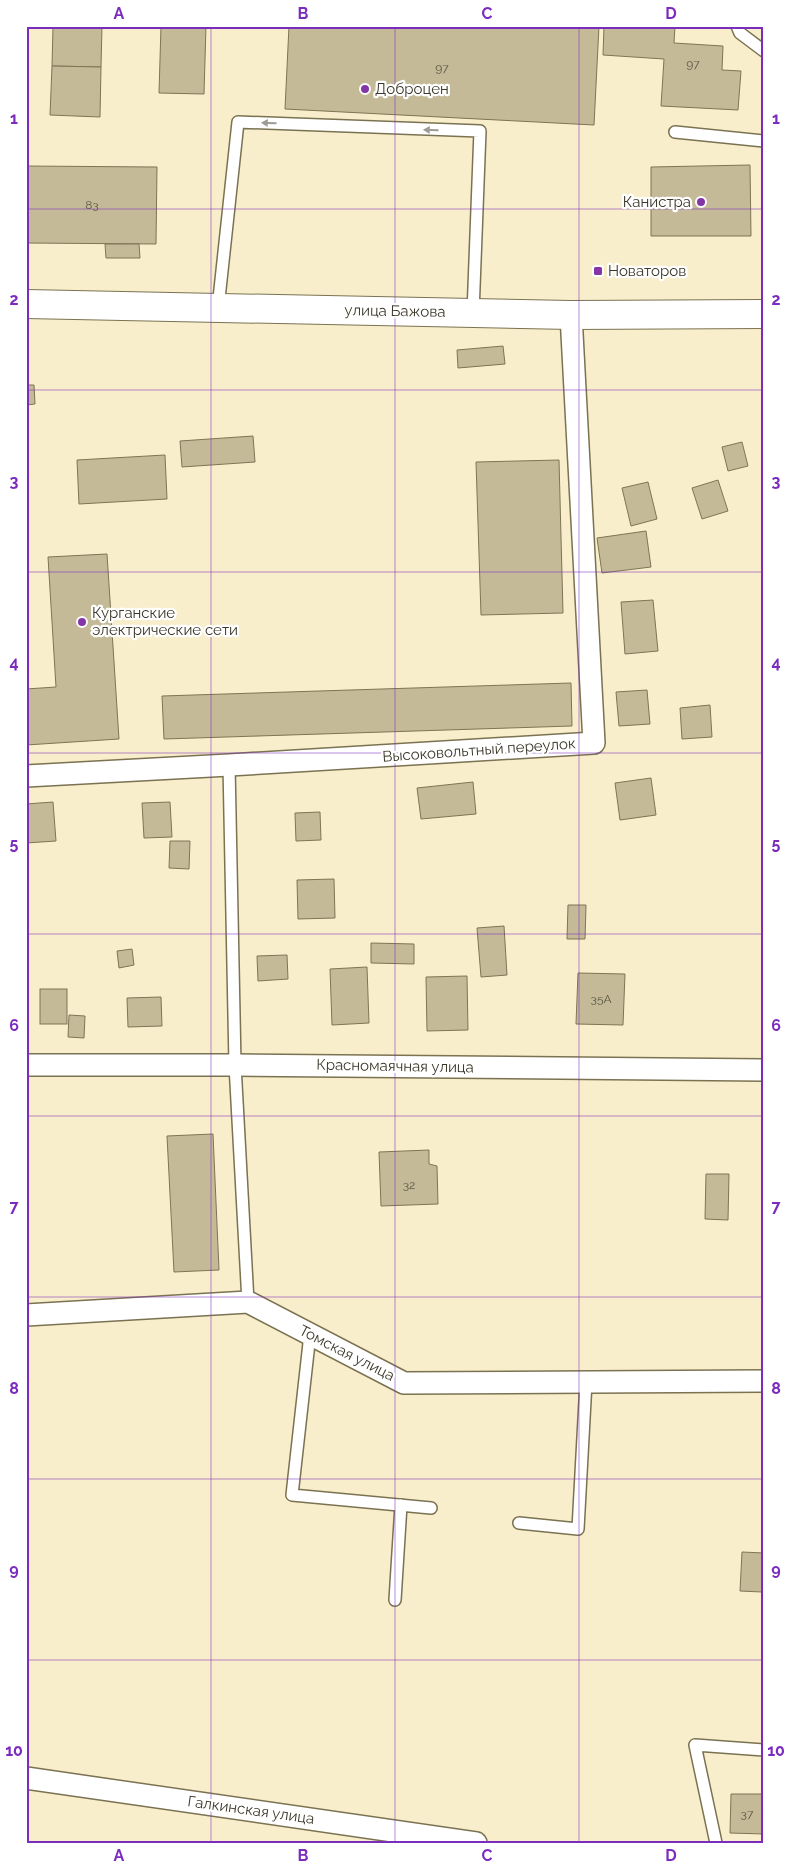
<svg xmlns="http://www.w3.org/2000/svg" width="790" height="1869" viewBox="0 0 790 1869" font-family="Raleway,sans-serif">
<style>
.building{fill:#c4ba98;stroke:#7e7555}
.lines{fill:none;stroke-linecap:round;stroke-linejoin:round}
.service-casing{stroke:#7b7252;stroke-width:14}
.minor-casing{stroke:#7b7252;stroke-width:24}
.secondary-casing{stroke:#7b7252;stroke-width:30}
.service{stroke:#fff;stroke-width:11}
.minor{stroke:#fff;stroke-width:21}
.secondary{stroke:#fff;stroke-width:28}
.oneway{fill:#9d9b94}
.grid{fill:none;stroke:#7b2cbf;stroke-width:1;stroke-opacity:0.55}
.poi-dot{fill:#8436a6;stroke:#fff;stroke-width:2}
.labels{text-anchor:middle;dominant-baseline:central;stroke-width:4.5;stroke-linejoin:round;paint-order:stroke}
.number-label{font-size:12px;fill:#5d5845}
.poi-label{font-size:15px;fill:#3b3729;stroke:#fff;text-anchor:start}
.street-label{font-size:15px;fill:#3b3729;stroke:#fff}
.neatline{fill:none;stroke:#7b2cbf;stroke-width:2}
.grid-label{font-size:16px;text-anchor:middle;font-weight:bold;fill:#7b2cbf}
</style>
<rect width="100%" height="100%" fill="#f8eecb"/>
<!-- building -->
<g class="building">
<polygon points="53,26 102,26 101,67 52,66"/>
<polygon points="161,26 206,26 204,94 159,93"/>
<polygon points="289,26 599,26 594,125 285,109"/>
<polygon points="604,26 675,26 674,43 723,46 722,70 741,71 738,110 661,106 664,59 603,55"/>
<polygon points="52,66 101,67 100,117 50,115"/>
<polygon points="750,165 751,236 651,236 651,167"/>
<polygon points="26,166 157,167 156,244 26,243"/>
<polygon points="105,244 139,244 140,258 106,258"/>
<polygon points="503,346 505,364 458,368 457,350"/>
<polygon points="26,385 34,385 35,404 26,405"/>
<polygon points="253,436 255,462 182,467 180,441"/>
<polygon points="742,442 748,466 728,471 722,447"/>
<polygon points="165,455 167,499 79,504 77,460"/>
<polygon points="559,460 563,613 481,615 476,462"/>
<polygon points="718,480 728,511 702,519 692,488"/>
<polygon points="648,482 657,519 631,526 622,488"/>
<polygon points="646,531 651,567 602,573 597,538"/>
<polygon points="107,554 119,739 26,745 26,689 56,687 48,557"/>
<polygon points="653,600 658,651 625,654 621,602"/>
<polygon points="571,683 572,726 164,739 162,696"/>
<polygon points="647,690 650,724 619,726 616,692"/>
<polygon points="710,705 712,737 682,739 680,708"/>
<polygon points="651,778 656,815 620,820 615,783"/>
<polygon points="473,782 476,814 421,819 417,788"/>
<polygon points="53,802 56,841 26,843 26,804"/>
<polygon points="170,802 172,837 144,838 142,803"/>
<polygon points="320,812 321,840 296,841 295,813"/>
<polygon points="170,841 190,841 189,869 169,868"/>
<polygon points="334,879 335,918 298,919 297,880"/>
<polygon points="568,905 586,905 585,939 567,939"/>
<polygon points="504,926 507,975 481,977 477,928"/>
<polygon points="371,943 414,944 414,964 371,963"/>
<polygon points="132,949 134,965 119,968 117,951"/>
<polygon points="287,955 288,979 258,981 257,956"/>
<polygon points="367,967 369,1023 332,1025 330,969"/>
<polygon points="578,973 625,974 623,1025 576,1024"/>
<polygon points="467,976 468,1030 427,1031 426,977"/>
<rect x="40" y="989" width="27" height="35"/>
<polygon points="161,997 162,1026 128,1027 127,998"/>
<polygon points="69,1015 85,1016 84,1038 68,1037"/>
<polygon points="213,1134 219,1270 174,1272 167,1136"/>
<polygon points="429,1150 429,1164 437,1166 438,1204 381,1206 379,1152"/>
<polygon points="706,1174 729,1174 728,1220 705,1219"/>
<polygon points="742,1552 764,1553 762,1592 740,1591"/>
<polygon points="731,1794 764,1794 764,1834 730,1833"/>
</g>
<g class="lines">
<defs>
<g id="service">
<polyline points="737,26 740,33 764,51"/>
<polyline points="675,132 764,141"/>
<polyline points="218,308 238,122 480,131 473,313"/>
<polyline points="229,765 235,1065 248,1302"/>
<polyline points="310,1334 292,1495 431,1508"/>
<polyline points="519,1523 578,1529 586,1382"/>
<polyline points="395,1600 401,1505"/>
<polyline points="716,1843 695,1745 764,1750"/>
</g>
<g id="minor">
<polyline points="26,776 229,765 594,743 571,315"/>
<polyline points="26,1065 235,1065 764,1070"/>
<polyline points="26,1315 248,1302 404,1383 764,1381"/>
<polyline points="26,1778 476,1843"/>
</g>
<polyline id="secondary" points="26,304 571,315 764,314"/>
</defs>
<!-- service casing -->
<use href="#service" class="service-casing"/>
<!-- minor casing -->
<use href="#minor" class="minor-casing"/>
<!-- secondary casing -->
<use href="#secondary" class="secondary-casing"/>
<!-- service -->
<use href="#service" class="service"/>
<!-- minor -->
<use href="#minor" class="minor"/>
<!-- secondary -->
<use href="#secondary" class="secondary"/>
</g>
<!-- one-way arrows -->
<defs><path id="oneway-solid" d="M-6-.8H1V-3.2L6.5 0L1 3.2V.8H-6Z" transform="scale(1.25)"/></defs>
<g class="oneway">
<use href="#oneway-solid" transform="translate(269 123) rotate(-178)"/>
<use href="#oneway-solid" transform="translate(431 130) rotate(-178)"/>
</g>
<!-- grid -->
<path class="grid" d="M211,26v1817M395,26v1817M579,26v1817M26,209h738M26,390h738M26,572h738M26,753h738M26,934h738M26,1116h738M26,1297h738M26,1479h738M26,1660h738"/>
<!-- markers -->
<g class="poi-dot">
<circle cx="365" cy="89" r="5"/>
<circle cx="701" cy="202" r="5"/>
<rect x="593" y="266" width="10" height="10" rx="2.5"/>
<circle cx="82" cy="622" r="5"/>
</g>
<g class="labels">
<!-- number labels -->
<g class="number-label">
<text x="693" y="64">97</text>
<text x="442" y="68">97</text>
<text x="92" y="205">83</text>
<text x="601" y="999">35А</text>
<text x="409" y="1185">32</text>
<text x="747" y="1814">37</text>
</g>
<!-- poi labels -->
<g class="poi-label">
<text x="375" y="89">Доброцен</text>
<text x="691" y="202" text-anchor="end">Канистра</text>
<text x="608" y="271">Новаторов</text>
<text x="92" y="613">Курганские<tspan x="92" dy="17">электрические сети</tspan></text>
</g>
<!-- street labels -->
<g class="street-label">
<text transform="translate(395 311) rotate(1)">улица Бажова</text>
<text transform="translate(479 750) rotate(-4)">Высоковольтный переулок</text>
<text transform="translate(395 1066) rotate(1)">Красномаячная улица</text>
<text transform="translate(347 1353) rotate(27)">Томская улица</text>
<text transform="translate(251 1810) rotate(8)">Галкинская улица</text>
</g>
</g>
<!-- border -->
<rect width="790" height="1869" fill="none" stroke="#ffffff" stroke-width="55"/>
<rect x="28" y="28" width="734" height="1814" class="neatline"/>
<g class="grid-label">
<text x="119" y="19">A</text>
<text x="303" y="19">B</text>
<text x="487" y="19">C</text>
<text x="671" y="19">D</text>
<text x="14" y="124">1</text>
<text x="776" y="124">1</text>
<text x="14" y="305">2</text>
<text x="776" y="305">2</text>
<text x="14" y="487">3</text>
<text x="776" y="487">3</text>
<text x="14" y="668">4</text>
<text x="776" y="668">4</text>
<text x="14" y="849">5</text>
<text x="776" y="849">5</text>
<text x="14" y="1031">6</text>
<text x="776" y="1031">6</text>
<text x="14" y="1212">7</text>
<text x="776" y="1212">7</text>
<text x="14" y="1394">8</text>
<text x="776" y="1394">8</text>
<text x="14" y="1575">9</text>
<text x="776" y="1575">9</text>
<text x="14" y="1756">10</text>
<text x="776" y="1756">10</text>
<text x="119" y="1861">A</text>
<text x="303" y="1861">B</text>
<text x="487" y="1861">C</text>
<text x="671" y="1861">D</text>
</g>
</svg>
